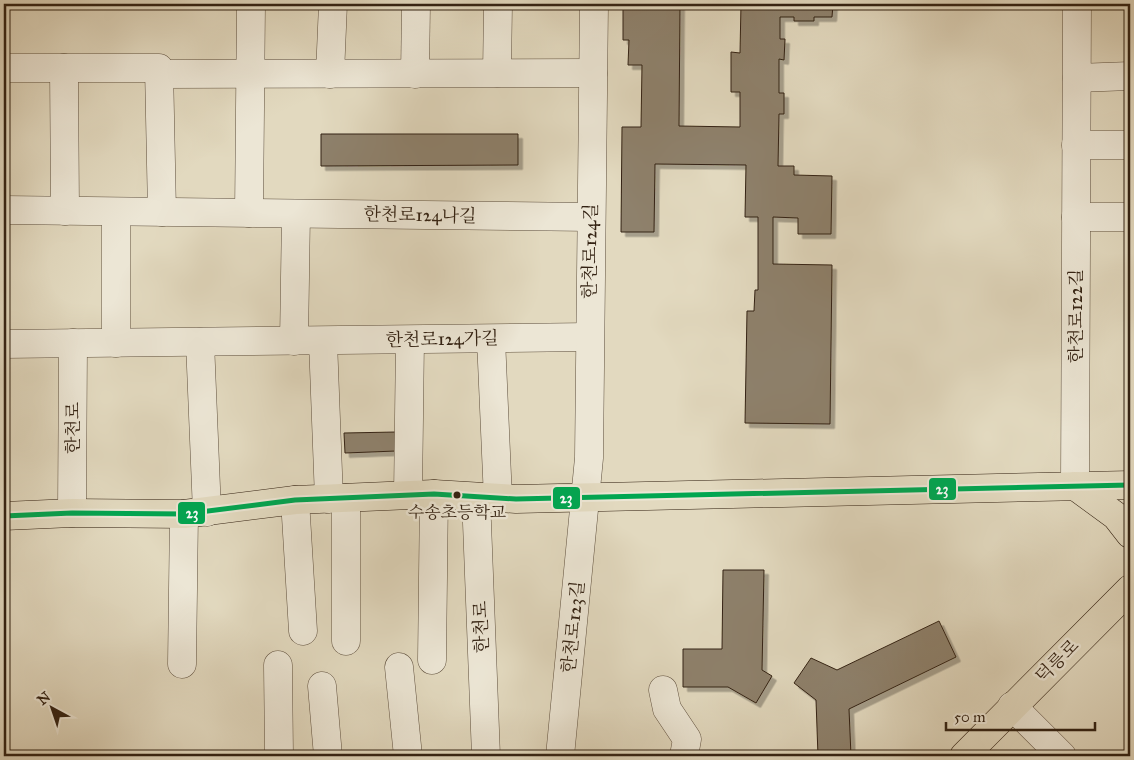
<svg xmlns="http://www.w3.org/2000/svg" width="1134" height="760" viewBox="0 0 1134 760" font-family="'IM FELL Great Primer','Noto Serif KR',serif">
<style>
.building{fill:#8e816c;stroke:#332213;filter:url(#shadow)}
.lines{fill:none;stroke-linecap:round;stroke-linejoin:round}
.minor-casing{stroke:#5f503e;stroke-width:29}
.major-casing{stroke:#332213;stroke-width:29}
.minor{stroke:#ece6d5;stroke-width:28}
.major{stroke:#e2d9bf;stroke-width:28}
.bus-1-casing{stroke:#ece6d5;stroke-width:9}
.bus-1{stroke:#00a651;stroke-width:5}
.bus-dot{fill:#332213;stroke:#ece6d5;stroke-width:2}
.labels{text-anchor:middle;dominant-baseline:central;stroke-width:5;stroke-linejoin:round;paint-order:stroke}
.bus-label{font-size:17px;fill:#332213;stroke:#ece6d5}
.street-label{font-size:18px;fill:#332213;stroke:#ece6d5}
.line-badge{stroke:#ece6d5;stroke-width:2}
.badge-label{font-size:14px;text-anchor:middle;font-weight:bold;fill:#fff}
</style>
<defs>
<filter id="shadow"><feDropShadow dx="4.5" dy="4.5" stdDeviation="0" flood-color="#0004"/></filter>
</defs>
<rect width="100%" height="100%" fill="#e2d9bf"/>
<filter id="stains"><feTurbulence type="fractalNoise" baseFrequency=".004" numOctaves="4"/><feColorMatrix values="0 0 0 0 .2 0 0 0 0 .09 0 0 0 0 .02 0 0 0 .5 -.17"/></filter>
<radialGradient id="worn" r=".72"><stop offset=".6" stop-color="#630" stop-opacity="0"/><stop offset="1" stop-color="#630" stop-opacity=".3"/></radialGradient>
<!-- building -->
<g class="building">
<polygon points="623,4 680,4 679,126 740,127 740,92 731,92 731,52 740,53 741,4 833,4 832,17 814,17 814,21 794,21 794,17 780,17 780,39 785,39 784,60 779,59 779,93 784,93 784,114 779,114 778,166 794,166 794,175 832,176 831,234 798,234 798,218 773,217 773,264 832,265 830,424 745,423 747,311 754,311 755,290 758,290 758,217 745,217 746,165 655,164 654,232 621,232 622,127 641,127 642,65 628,65 629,40 623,40"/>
<polygon points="321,134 518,134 518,165 321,166"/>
<polygon points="396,432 396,451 345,453 344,433"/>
<polygon points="723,570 764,570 762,670 772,676 756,703 728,687 683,687 683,649 722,649"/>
<polygon points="939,621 956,657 849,709 851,756 818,756 816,700 794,683 811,658 837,670"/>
</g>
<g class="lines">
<defs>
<g id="minor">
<polyline points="4,68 159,68 162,212"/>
<polyline points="64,68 65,211"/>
<polyline points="497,73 498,4"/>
<polyline points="159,74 593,73"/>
<polyline points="330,74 333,4"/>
<polyline points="415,74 416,4"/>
<polyline points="1077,78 1130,76"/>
<polyline points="1076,145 1130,145"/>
<polyline points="4,210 591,217"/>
<polyline points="249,213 251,4"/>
<polyline points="1076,217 1130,217"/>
<polyline points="491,339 498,499"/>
<polyline points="294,341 296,214"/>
<polyline points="323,341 329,499"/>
<polyline points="200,342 207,512"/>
<polyline points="116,343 116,212"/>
<polyline points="4,344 589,337"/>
<polyline points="1075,486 1077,4"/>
<polyline points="408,495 410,340"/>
<polyline points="476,497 486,756"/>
<polyline points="295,500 303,631"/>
<polyline points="72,513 73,343"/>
<polyline points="346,641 346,498"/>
<polyline points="432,660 434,494"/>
<polyline points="182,664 184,514"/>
<polyline points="278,665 279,756"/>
<polyline points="399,667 408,756"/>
<polyline points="322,686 328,756"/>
<polyline points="663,690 667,709 687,739 684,756"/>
<polyline points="1012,706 1062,756"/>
<polyline points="560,756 589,458 594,4"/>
</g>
<g id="major">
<polyline points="1075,486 1116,516 1130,534"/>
<polyline points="4,516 72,513 184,514 295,500 434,494 516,499 1130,485"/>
<polyline points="964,756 1130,589"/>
</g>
</defs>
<!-- minor casing -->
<use href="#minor" class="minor-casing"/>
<!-- major casing -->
<use href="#major" class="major-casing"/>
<!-- minor -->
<use href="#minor" class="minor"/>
<!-- major -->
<use href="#major" class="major"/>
<defs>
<polyline id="bus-1" points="4,516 72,513 184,514 295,500 434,494 516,499 1130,485"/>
</defs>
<!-- bus-1 casing -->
<use href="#bus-1" class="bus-1-casing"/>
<!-- bus-1 -->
<use href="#bus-1" class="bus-1"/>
</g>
<!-- markers -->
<circle class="bus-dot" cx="457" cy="495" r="4.5"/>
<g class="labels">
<!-- bus labels -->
<g class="bus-label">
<text x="457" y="512">수송초등학교</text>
</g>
<!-- street labels -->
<g class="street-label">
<text transform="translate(420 215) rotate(1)">한천로124나길</text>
<text transform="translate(590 251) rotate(-89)">한천로124길</text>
<text transform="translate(1076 316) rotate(-90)">한천로122길</text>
<text transform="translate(442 339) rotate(-1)">한천로124가길</text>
<text transform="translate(73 428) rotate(-90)">한천로</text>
<text transform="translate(481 627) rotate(-92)">한천로</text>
<text transform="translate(573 627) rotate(-84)">한천로123길</text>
<text transform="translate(1057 661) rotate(-45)">덕릉로</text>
</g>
</g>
<g class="line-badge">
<rect x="928" y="477" width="29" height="24" rx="5" fill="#00a651"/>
<rect x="552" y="486" width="29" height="24" rx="5" fill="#00a651"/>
<rect x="177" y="501" width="29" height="24" rx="5" fill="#00a651"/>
</g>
<g class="badge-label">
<text x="942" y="494">23</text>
<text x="566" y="503">23</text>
<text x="192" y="518">23</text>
</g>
<!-- margin -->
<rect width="1134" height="760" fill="none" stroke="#e2d9bf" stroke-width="20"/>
<rect x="5" y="5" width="1124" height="750" fill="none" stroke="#332213" stroke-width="2.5"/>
<rect x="10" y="10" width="1114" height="740" fill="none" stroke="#332213"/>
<!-- north arrow -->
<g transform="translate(52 708) rotate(320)" stroke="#ece6d5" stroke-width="4" paint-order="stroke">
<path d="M0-4L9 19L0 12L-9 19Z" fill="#332213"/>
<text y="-8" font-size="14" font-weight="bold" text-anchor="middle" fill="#332213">N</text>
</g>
<!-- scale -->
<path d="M946 722v8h149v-8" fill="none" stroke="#332213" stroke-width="2.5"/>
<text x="954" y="722" font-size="15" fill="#332213" stroke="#ece6d5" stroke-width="4" paint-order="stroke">50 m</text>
<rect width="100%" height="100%" filter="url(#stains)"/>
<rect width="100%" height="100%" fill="url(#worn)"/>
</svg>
